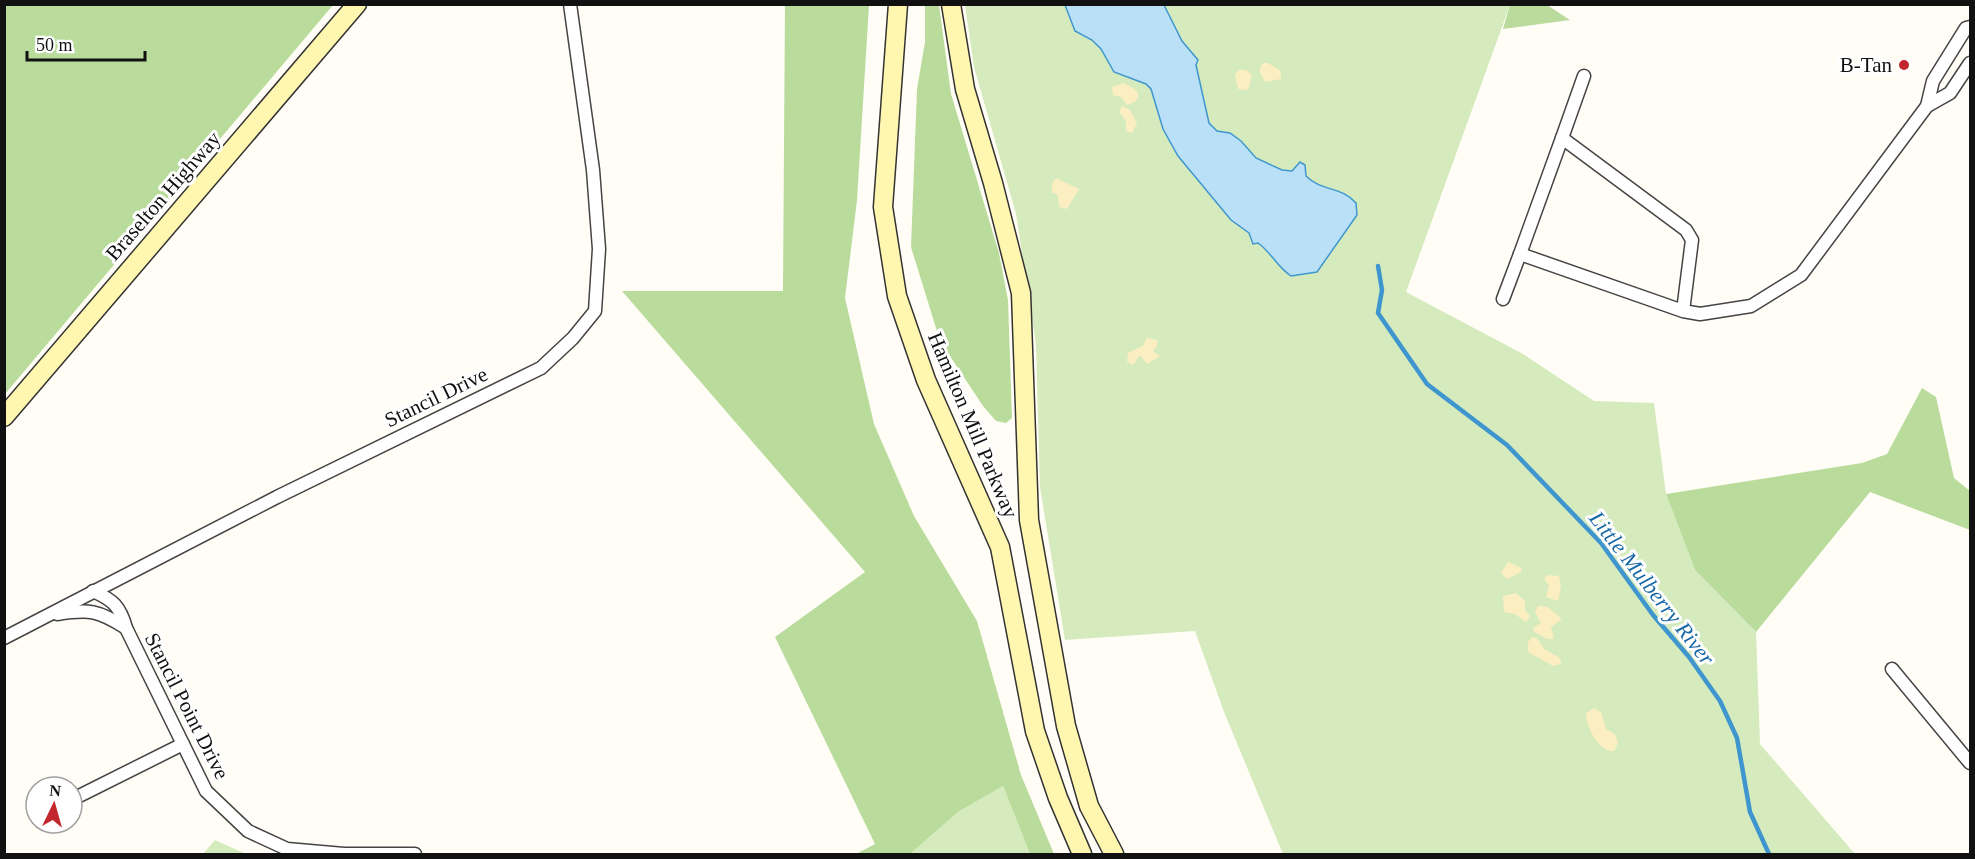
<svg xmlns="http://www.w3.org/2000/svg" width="1975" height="859" viewBox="0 0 1975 859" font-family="'Times New Roman',serif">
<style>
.green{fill:#d5ebbd}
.forest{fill:#b9dc9c}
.sand{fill:#fbeec1}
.water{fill:#b9e0f7;stroke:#3f96cf;stroke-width:1.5}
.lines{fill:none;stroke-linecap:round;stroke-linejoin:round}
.stream{stroke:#3f96cf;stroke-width:4.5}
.street-casing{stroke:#444;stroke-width:15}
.secondary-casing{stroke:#333;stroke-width:21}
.street{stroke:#fff;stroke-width:12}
.secondary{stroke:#fff6b0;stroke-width:18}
.poi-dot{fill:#c4262e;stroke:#fff;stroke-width:2}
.labels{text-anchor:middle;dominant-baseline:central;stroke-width:6;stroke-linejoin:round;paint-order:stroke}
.poi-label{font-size:21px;fill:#111;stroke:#fff;text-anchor:end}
.street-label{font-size:21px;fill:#111;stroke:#fff}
.water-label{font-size:22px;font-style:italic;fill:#1768a6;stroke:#fff}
</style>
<rect width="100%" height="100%" fill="#fffdf5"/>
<!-- green -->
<g class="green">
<polygon points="965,5 1510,5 1406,292 1523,354 1594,401 1654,403 1666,494 1695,570 1756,632 1760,744 1855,854 1283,854 1224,712 1195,631 1065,640 1040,487 1036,345 1016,214 974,67"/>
<polygon points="1003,786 1030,854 910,854 958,812"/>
<polygon points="215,840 246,854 203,854"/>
</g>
<!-- forest -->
<g class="forest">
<polygon points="5,4 333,5 5,394 4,5"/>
<polygon points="785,5 869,5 857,200 845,298 874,424 914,516 977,621 1021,775 1054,854 1030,854 1003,786 958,812 910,854 856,854 875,844 775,637 865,572 622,291 783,291"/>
<polygon points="925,5 939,5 951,94 999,253 1008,300 1012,418 1006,423 996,421 983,406 940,341 911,247 917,89 925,42"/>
<polygon points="1510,5 1547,5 1570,20 1503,29"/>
<polygon points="1922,388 1936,397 1954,478 1970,491 1970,530 1870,492 1756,632 1695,570 1666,494 1862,463 1887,454"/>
</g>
<!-- sand -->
<g class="sand">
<polygon points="1263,63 1268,63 1281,71 1281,79 1265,82 1259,70"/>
<polygon points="1239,70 1246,70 1252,75 1248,90 1238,89 1235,74"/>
<polygon points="1124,83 1136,90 1139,96 1135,102 1127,105 1121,97 1113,95 1112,87"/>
<polygon points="1122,106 1130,110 1137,123 1132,133 1126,131 1126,121 1119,112"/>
<polygon points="1056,178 1079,189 1067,209 1059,207 1058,195 1052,192 1052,184"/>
<polygon points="1147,338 1157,340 1157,346 1153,351 1160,356 1147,364 1140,355 1133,365 1127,362 1128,353 1143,346"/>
<polygon points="1508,562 1522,568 1521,572 1507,579 1501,573"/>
<polygon points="1548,575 1559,576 1561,586 1558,601 1546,597 1549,586 1544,578"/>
<polygon points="1516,593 1525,601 1525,610 1530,616 1526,622 1515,614 1504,612 1503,596"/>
<polygon points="1538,606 1548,607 1562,619 1551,627 1554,639 1547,639 1533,631 1534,627 1541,623 1535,612"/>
<polygon points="1532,637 1537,638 1544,649 1560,658 1561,664 1553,666 1528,652 1528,642"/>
<path d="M1594,708l7,4 5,17 9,5 3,9 -4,8c-15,1 -28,-24 -28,-38z"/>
</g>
<!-- water -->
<path class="water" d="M1065,5h99l18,36 16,19 -2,5 13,58 8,8 13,2 11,8 15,17 26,12 10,1 8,-9 5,3 1,11c16,16 35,10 50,27l1,12 -40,57 -26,4c-15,-10 -19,-23 -33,-33l-5,1 -4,-11 -18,-13 -53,-64 -15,-27 -12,-40 -5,-5 -32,-12 -13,-23 -9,-9 -17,-9z"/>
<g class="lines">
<!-- stream -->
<polyline class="stream" points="1378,266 1382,290 1378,313 1427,384 1507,445 1601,543 1653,615 1689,657 1720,701 1737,738 1750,812 1769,854"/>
<defs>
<g id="street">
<polyline points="1927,106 1950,93 1970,63"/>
<polyline points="1562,138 1584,76"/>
<polyline points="1503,299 1520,254"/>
<polyline points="1683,311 1692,240 1686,230 1562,138 1520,254 1683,311 1700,314 1751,306 1801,275 1927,106 1933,81 1966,28 1970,27"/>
<path d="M93,591c20,9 27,15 33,37l80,163 42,40 39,18 57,5h71"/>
<path d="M57,614c32,-5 41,-4 69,14"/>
<polyline points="4,638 277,497 541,368 573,338 595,311 599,249 593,170 570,4"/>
<polyline points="1892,669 1970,763"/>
<polyline points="75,798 183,744"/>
</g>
<g id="secondary">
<polyline points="898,4 883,207 897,296 926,380 1000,547 1035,731 1058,798 1082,854"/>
<polyline points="951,4 965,89 993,183 1021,293 1029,520 1066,726 1089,806 1114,854"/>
<polyline points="4,417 357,4"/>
</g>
</defs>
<!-- street casing -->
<use href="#street" class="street-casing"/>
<!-- secondary casing -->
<use href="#secondary" class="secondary-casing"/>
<!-- street -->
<use href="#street" class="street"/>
<!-- secondary -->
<use href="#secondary" class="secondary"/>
</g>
<!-- markers -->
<circle class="poi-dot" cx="1904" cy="65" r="6"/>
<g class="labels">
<!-- poi labels -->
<g class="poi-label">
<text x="1892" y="65">B-Tan</text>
</g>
<!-- street labels -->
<g class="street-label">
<text transform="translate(163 196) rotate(-49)">Braselton Highway</text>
<text transform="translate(436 397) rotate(-26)">Stancil Drive</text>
<text transform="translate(973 425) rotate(67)">Hamilton Mill Parkway</text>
<text transform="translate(187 706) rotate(63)">Stancil Point Drive</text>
</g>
<!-- water labels -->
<g class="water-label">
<text transform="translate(1652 588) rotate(52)">Little Mulberry River</text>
</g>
</g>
<!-- border -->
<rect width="1975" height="859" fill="none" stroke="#111111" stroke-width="12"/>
<!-- north arrow -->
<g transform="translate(54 805) rotate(5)"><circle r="28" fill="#ffffff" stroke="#a0a0a0" stroke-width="1.5"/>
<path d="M0-4.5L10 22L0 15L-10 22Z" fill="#c4262e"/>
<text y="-9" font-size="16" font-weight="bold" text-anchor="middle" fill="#111111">N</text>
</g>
<!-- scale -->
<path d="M27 51v9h118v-9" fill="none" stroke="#111111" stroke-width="3"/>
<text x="36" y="51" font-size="18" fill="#111111" stroke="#ffffff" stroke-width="4.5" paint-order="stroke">50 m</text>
</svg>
